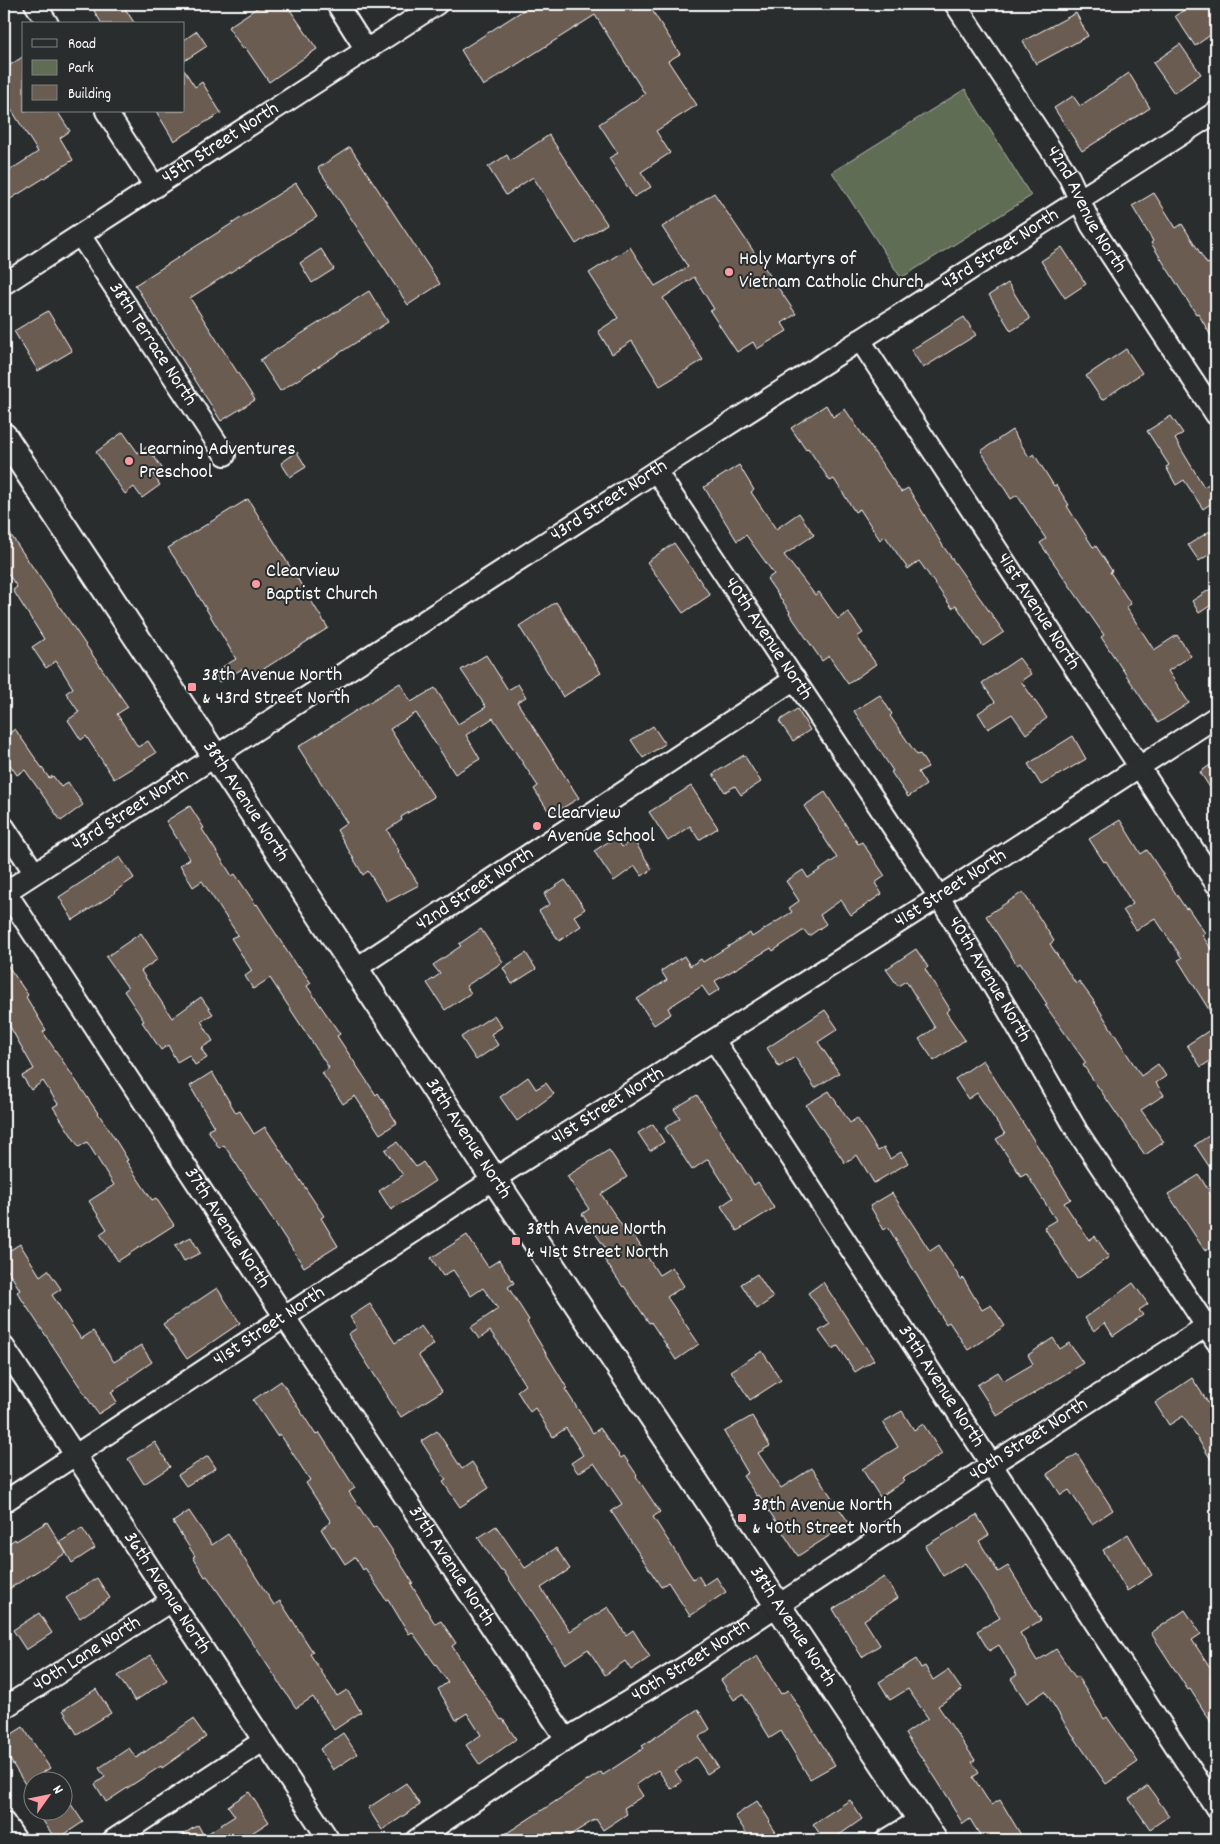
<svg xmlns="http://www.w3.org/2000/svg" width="1220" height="1844" viewBox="0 0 1220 1844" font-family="Dekko,sans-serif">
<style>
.green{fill:#606d55;stroke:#b0b6aa}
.building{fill:#6a5c51;stroke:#fff}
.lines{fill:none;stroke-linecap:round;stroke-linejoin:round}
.minor-casing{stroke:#fff;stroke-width:24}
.major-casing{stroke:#fff;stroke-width:29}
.minor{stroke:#2a2d2e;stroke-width:20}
.major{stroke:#2a2d2e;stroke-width:25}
.poi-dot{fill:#ff9aa2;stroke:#2a2d2e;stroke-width:2}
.labels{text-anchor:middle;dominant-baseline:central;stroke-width:4;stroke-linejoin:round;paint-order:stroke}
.street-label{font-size:20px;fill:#fff;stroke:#2a2d2e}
.poi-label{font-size:20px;fill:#fff;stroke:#2a2d2e;text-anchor:start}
</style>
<rect width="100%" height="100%" fill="#2a2d2e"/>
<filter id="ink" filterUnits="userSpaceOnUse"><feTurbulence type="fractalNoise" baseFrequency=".02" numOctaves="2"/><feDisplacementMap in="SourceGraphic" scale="10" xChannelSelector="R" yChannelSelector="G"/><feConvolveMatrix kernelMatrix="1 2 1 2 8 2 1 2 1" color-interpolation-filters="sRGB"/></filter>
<g filter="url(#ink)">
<!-- green -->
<polygon class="green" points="965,89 1031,196 901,278 832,172"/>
<!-- building -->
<g class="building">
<polygon points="90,4 122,4 135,24 102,24"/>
<polygon points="263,4 286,4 317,49 269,82 245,47 243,49 228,27"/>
<polygon points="533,4 648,4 680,54 668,61 697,105 656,131 670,153 641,172 651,187 634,197 609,158 618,153 599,124 645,94 595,15 483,86 461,50"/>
<polygon points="1193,4 1216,4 1216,31 1195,46 1175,16"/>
<polygon points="1076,13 1088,36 1036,64 1023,41"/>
<polygon points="197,31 207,46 184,61 184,40"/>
<polygon points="1180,44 1201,74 1174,93 1153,63"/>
<polygon points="24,56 24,111 57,111 70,131 60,138 73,160 4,203 4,174 38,152 11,109 4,114 4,69"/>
<polygon points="184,70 195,87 202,82 221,113 174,141 156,111 184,111"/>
<polygon points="1129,73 1150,108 1082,151 1054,108 1073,96 1080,106"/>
<polygon points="549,135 607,224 576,244 533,177 506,195 488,167 507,155 510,161"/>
<polygon points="350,147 440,284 408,305 318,168"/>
<polygon points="296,183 317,217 190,298 255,400 221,421 135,285"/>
<polygon points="714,193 796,314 782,323 787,331 757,349 753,342 737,352 710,311 714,309 694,277 663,298 703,360 660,386 632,341 612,354 598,331 618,318 589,273 630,247 655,286 688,267 662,227"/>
<polygon points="1154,193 1176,228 1182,224 1207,264 1209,263 1216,274 1216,345 1198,313 1196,314 1151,243 1153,241 1132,206"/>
<polygon points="1062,247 1086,284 1065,298 1041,261"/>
<polygon points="321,249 334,269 312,283 300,263"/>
<polygon points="1008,283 1030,319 1011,331 989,295"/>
<polygon points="369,291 388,322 280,391 260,360"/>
<polygon points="48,311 72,351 38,371 14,331"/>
<polygon points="964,317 976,335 923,368 911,350"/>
<polygon points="1126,349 1142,373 1102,400 1086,376"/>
<polygon points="826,405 833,417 845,409 901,492 908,488 943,546 1004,632 983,646 956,605 952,608 919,561 908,569 885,536 880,540 860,509 855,512 834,479 830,481 808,448 806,450 791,428"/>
<polygon points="1171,416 1183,433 1175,439 1204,487 1216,479 1216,500 1203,509 1184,480 1176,485 1166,467 1169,465 1147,431"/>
<polygon points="1012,430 1029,457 1034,454 1054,486 1056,485 1069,505 1067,506 1093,547 1096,546 1112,571 1110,572 1131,604 1126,607 1154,650 1177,635 1191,656 1168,671 1189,703 1158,723 1101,637 1104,635 1040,543 1046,539 1017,495 1011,499 981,451"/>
<polygon points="123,432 138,453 147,447 162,468 153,474 160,485 142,498 134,487 125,494 96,452"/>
<polygon points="297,452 306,467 290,477 281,463"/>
<polygon points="739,465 754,490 751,492 776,529 799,513 814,535 784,555 815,595 819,592 838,619 848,612 863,633 857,637 876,664 848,684 829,656 822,661 789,613 790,612 767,579 774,574 746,535 737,541 704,487"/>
<polygon points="248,499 328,628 248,679 242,669 219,682 214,672 236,659 186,575 168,548"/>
<polygon points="4,525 128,707 117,714 138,747 148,741 156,753 114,779 86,736 81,740 68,720 79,712 66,693 73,688 56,661 46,668 32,647 44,639 13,590 17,587 4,568"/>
<polygon points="1210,531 1216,542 1216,550 1199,561 1188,545"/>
<polygon points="674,543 710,595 683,613 647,562"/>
<polygon points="1212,588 1216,595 1216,602 1199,613 1192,601"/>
<polygon points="556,602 601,673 563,697 519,626"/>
<polygon points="486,655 508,690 518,684 526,697 517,702 579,798 551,815 534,789 538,786 493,718 466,735 480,759 455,774 416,713 390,729 434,797 401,817 402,820 387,830 399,851 398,852 419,885 387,902 368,871 363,875 337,830 347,823 298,747 400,683 411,702 435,688 458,724 486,707 461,670"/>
<polygon points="1019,658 1031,674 1021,681 1047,718 1026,734 1012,714 988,729 978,713 995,702 982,683"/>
<polygon points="880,695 892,714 890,716 917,755 920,754 928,767 918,772 926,785 908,797 891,772 893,771 854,711"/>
<polygon points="797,709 810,730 793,741 779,721"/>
<polygon points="653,726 665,744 643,758 631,740"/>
<polygon points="15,729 49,778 53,776 61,787 68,782 83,805 61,821 25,770 17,775 4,756 4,737"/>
<polygon points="1073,736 1086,759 1041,785 1028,764"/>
<polygon points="744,755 761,782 741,795 735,786 725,792 713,774"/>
<polygon points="1216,761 1216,797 1200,772"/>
<polygon points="691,786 718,828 699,840 690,826 668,841 649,812"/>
<polygon points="825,792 858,844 862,842 885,876 875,883 882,894 851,915 841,900 820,915 826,924 809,936 804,930 773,951 771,948 715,981 720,989 709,996 702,986 668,1008 671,1014 654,1025 637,999 667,980 661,971 684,956 690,966 701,959 703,962 750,933 752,937 792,912 789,908 799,901 786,881 803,870 808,878 837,858 804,806"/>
<polygon points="190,806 204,828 202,829 232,876 235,874 256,905 257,904 297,967 299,966 311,983 307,986 340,1034 337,1036 376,1095 378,1093 397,1123 380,1134 355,1096 343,1104 322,1073 329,1068 270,978 253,989 245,976 252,971 231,938 238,935 202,881 193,887 180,865 190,859 166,821"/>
<polygon points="1120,820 1141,854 1147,850 1186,909 1188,908 1205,933 1202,935 1216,956 1216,1021 1178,960 1182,958 1155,918 1136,930 1123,910 1133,904 1106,861 1104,862 1089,839"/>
<polygon points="616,837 622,847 633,839 652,869 642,876 635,866 614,881 594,851"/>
<polygon points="120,857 134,878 114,892 115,893 73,920 59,897"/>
<polygon points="565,880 585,909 574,916 581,926 559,941 539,911 550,904 544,894"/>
<polygon points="1023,892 1054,941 1050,944 1076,984 1079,981 1093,1000 1141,1076 1158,1064 1166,1076 1156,1083 1164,1095 1141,1110 1164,1142 1145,1155 1083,1065 1086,1063 1045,1005 1047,1004 1020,963 1017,965 986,916"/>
<polygon points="481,929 503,962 466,986 471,993 445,1010 427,983 440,974 433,965 461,946 459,944"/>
<polygon points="141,933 158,959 141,971 172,1018 201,997 213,1014 201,1021 213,1041 201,1048 207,1058 195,1065 189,1055 177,1062 168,1045 161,1050 142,1022 144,1021 124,991 128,988 106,957"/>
<polygon points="916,949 928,967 925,969 950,1009 946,1012 965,1040 934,1061 919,1039 935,1028 906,981 898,986 886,969"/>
<polygon points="526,953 536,969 512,984 503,968"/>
<polygon points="4,960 28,995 26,997 46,1030 43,1032 108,1128 128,1160 126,1161 152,1200 156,1198 174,1225 118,1261 100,1234 107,1229 89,1201 114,1185 87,1142 79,1147 53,1107 58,1104 43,1081 31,1090 22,1076 34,1069 4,1016"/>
<polygon points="825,1010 838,1029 818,1042 839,1073 815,1088 795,1057 779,1067 767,1048"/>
<polygon points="494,1015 502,1027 491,1034 498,1045 476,1060 461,1037"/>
<polygon points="1216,1026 1216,1057 1201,1067 1187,1045"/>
<polygon points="983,1060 1071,1199 1064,1203 1089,1240 1095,1236 1109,1257 1077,1279 1044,1227 1056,1220 1026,1173 1021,1176 996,1139 1005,1134 977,1093 968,1099 955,1079"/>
<polygon points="212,1072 236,1113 240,1111 254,1134 265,1127 324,1216 321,1218 338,1246 304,1267 224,1145 219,1148 208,1130 214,1127 190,1086"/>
<polygon points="528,1077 536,1089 546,1083 554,1094 517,1121 500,1097"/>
<polygon points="829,1091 850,1123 857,1118 878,1151 884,1148 890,1159 901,1152 908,1163 874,1183 857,1155 845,1163 806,1105"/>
<polygon points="697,1095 754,1185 758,1182 774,1208 737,1231 721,1206 733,1198 708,1159 692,1170 665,1128 680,1118 674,1109"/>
<polygon points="653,1124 664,1142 650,1151 638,1133"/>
<polygon points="1216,1131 1216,1177 1195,1145"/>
<polygon points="397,1142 416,1167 423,1162 435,1181 391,1210 379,1191 403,1175 385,1150"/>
<polygon points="609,1150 627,1177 601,1194 630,1238 634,1236 659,1275 672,1267 684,1286 667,1297 699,1344 676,1360 651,1322 649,1323 624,1286 623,1287 602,1256 608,1252 582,1214 589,1209 567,1176"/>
<polygon points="1199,1175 1216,1203 1216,1244 1205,1251 1168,1194"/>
<polygon points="892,1193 930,1251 939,1245 961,1280 963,1278 982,1310 991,1305 1005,1326 968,1350 949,1322 946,1324 888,1227 884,1230 870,1206"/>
<polygon points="467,1235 488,1267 499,1260 514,1283 508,1287 529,1320 527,1322 567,1388 565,1389 593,1433 600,1428 621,1458 624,1456 637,1475 636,1476 660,1512 653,1517 693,1579 698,1575 704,1585 716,1577 726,1592 690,1616 668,1582 661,1587 611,1511 622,1504 594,1463 578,1473 571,1463 583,1455 566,1428 553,1437 535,1408 530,1412 517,1391 525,1385 498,1342 490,1331 479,1339 471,1327 498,1309 483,1288 471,1296 453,1270 443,1276 431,1258"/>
<polygon points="191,1237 200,1253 184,1261 175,1245"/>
<polygon points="20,1244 40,1276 48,1270 61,1289 52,1295 81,1339 93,1331 114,1362 141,1345 152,1362 129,1378 130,1380 111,1392 117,1402 98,1414 17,1292 20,1290 4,1264 4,1254"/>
<polygon points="757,1274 773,1298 757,1309 741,1284"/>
<polygon points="823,1282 874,1360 855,1372 838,1346 832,1349 819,1331 830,1324 808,1293"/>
<polygon points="1133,1283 1148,1304 1139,1310 1143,1315 1113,1336 1105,1323 1094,1331 1085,1318"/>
<polygon points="217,1288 240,1323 187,1359 163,1324"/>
<polygon points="370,1304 395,1343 421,1326 434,1344 418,1355 442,1391 401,1417 387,1396 388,1396 348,1334 357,1328 350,1317"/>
<polygon points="1053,1338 1060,1349 1069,1343 1083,1363 997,1416 977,1385 998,1372 1004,1381 1033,1364 1028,1355"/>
<polygon points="762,1351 781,1380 750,1400 731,1371"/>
<polygon points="1192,1378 1216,1415 1216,1467 1183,1416 1169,1425 1155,1403"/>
<polygon points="281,1381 316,1435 319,1432 355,1488 349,1492 373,1528 376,1526 392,1550 413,1583 411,1584 435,1624 441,1621 456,1643 452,1646 501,1720 503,1719 516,1739 480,1765 466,1745 481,1735 467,1713 456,1720 438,1689 448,1682 412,1632 409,1634 388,1599 386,1600 365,1568 363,1570 355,1557 345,1564 334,1547 333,1548 321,1529 331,1522 306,1483 310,1480 280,1434 277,1436 253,1400"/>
<polygon points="902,1411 914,1430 923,1424 942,1454 902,1479 904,1481 880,1497 862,1469 898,1447 883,1422"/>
<polygon points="752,1416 770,1446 758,1453 781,1488 812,1468 849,1523 798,1556 759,1495 757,1496 743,1476 748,1473 724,1432"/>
<polygon points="437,1431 462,1469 472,1462 489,1488 460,1507 443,1482 446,1480 421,1441"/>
<polygon points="155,1442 170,1467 144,1484 128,1459"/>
<polygon points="1077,1454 1113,1510 1092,1524 1069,1490 1061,1495 1047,1474"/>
<polygon points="208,1456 216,1468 186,1486 178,1475"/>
<polygon points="189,1511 212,1545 228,1534 274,1605 280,1601 313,1652 310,1654 337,1696 347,1690 361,1712 334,1730 313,1697 296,1708 230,1609 207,1576 205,1577 193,1557 195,1556 173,1522"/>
<polygon points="977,1515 989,1535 979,1541 998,1572 1008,1566 1041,1620 1020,1633 1037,1661 1056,1649 1075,1677 1077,1676 1104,1719 1107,1717 1138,1762 1106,1784 1064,1722 1045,1691 1027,1703 1011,1679 1017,1675 999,1645 989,1651 977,1631 1000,1618 965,1563 943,1576 925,1546"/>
<polygon points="47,1522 66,1553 4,1592 4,1547 15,1539 16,1541"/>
<polygon points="496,1526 525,1568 556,1548 570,1569 541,1588 570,1631 608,1607 626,1635 633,1630 650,1657 631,1670 625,1661 605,1675 588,1649 565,1664 503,1570 501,1571 478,1538"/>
<polygon points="82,1528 95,1548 72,1563 60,1542"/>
<polygon points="1128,1534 1152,1575 1127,1591 1103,1550"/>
<polygon points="884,1577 898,1598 864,1620 880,1645 862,1657 833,1609"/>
<polygon points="97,1578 110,1598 80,1618 66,1598"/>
<polygon points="1185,1610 1201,1634 1192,1640 1214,1673 1210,1676 1216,1686 1216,1730 1190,1689 1188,1690 1151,1633"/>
<polygon points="39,1613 52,1633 26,1650 13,1630"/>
<polygon points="151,1655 167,1680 135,1701 118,1676"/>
<polygon points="757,1656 781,1694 788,1690 835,1765 810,1779 781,1731 770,1738 743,1694 734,1700 721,1680"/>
<polygon points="916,1659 921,1668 925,1666 933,1680 948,1670 962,1690 938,1706 975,1760 972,1762 979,1773 973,1777 991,1805 1000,1800 1024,1840 983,1840 970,1819 963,1824 950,1803 951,1802 922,1757 921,1758 905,1734 928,1718 908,1689 890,1700 879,1682"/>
<polygon points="96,1689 111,1713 77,1734 63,1710"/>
<polygon points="698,1709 710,1729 699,1737 718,1767 707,1774 696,1757 675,1771 682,1782 671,1789 658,1770 636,1785 643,1796 624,1808 627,1814 603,1830 596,1819 562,1840 496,1840 601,1772 603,1775 644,1748 642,1746"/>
<polygon points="193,1719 206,1737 162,1768 161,1766 106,1802 95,1784 105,1777 99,1768 129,1748 136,1758"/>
<polygon points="23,1727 50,1768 25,1784 4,1750 4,1739"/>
<polygon points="343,1733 357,1754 333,1770 320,1749"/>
<polygon points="406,1783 420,1805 382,1830 368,1808"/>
<polygon points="1148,1786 1169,1816 1150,1829 1129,1799"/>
<polygon points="62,1791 83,1822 56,1840 37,1812 62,1812"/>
<polygon points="249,1792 269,1822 241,1840 174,1840 198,1825 204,1836 235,1816 228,1806"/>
<polygon points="850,1800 862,1819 832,1840 824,1840 813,1824"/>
<polygon points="757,1801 770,1821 769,1822 781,1840 751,1840 735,1816"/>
</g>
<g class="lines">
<defs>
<g id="minor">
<polyline points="35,4 48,24"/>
<polyline points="337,4 366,50"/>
<path id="s1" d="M955,4l114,173 22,48 125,190"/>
<polyline points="106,111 155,187"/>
<path id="s2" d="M80,235l145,220"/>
<path id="s3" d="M4,284l433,-280"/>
<path id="s4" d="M860,340l356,544"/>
<path id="s5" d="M656,471l283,426 68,112 70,122 139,210"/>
<polyline points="4,827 34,872"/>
<path id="s6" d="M6,892l278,424 282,423"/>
<path id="s7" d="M4,893l652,-422 560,-359"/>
<path id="s8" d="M355,969l440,-290"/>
<path id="s9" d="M714,1040l502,768"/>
<path id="s10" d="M4,1347l325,493"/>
<path id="s11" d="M4,1502l490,-323 445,-282 277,-180"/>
<path id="s12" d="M4,1708l167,-107"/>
<polyline points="4,1822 16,1840"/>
<polyline points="113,1840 263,1741"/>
<path id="s13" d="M416,1840l150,-101 120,-73 306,-202 224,-144"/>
<polyline points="886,1840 921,1819"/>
</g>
<g id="major">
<path id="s14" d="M4,436l490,743 440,661"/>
</g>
</defs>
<!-- minor casing -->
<use href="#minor" class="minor-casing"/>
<!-- major casing -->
<use href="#major" class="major-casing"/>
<!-- minor -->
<use href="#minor" class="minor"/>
<!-- major -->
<use href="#major" class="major"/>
</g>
</g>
<!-- markers -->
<g class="poi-dot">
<circle cx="729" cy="272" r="5"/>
<circle cx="129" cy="461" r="5"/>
<circle cx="256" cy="584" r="5"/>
<rect x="187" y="682" width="10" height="10" rx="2.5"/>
<circle cx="537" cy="826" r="5"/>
<rect x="511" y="1236" width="10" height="10" rx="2.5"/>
<rect x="737" y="1513" width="10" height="10" rx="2.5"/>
</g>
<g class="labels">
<!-- street labels -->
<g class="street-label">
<text stroke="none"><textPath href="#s3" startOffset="258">45th Street North</textPath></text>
<text stroke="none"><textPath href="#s1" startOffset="244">42nd Avenue North</textPath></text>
<text stroke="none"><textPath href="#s7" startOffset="1186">43rd Street North</textPath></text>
<text stroke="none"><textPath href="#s2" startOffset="131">38th Terrace North</textPath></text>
<text stroke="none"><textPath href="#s7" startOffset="721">43rd Street North</textPath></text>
<text stroke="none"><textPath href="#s4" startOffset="325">41st Avenue North</textPath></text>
<text stroke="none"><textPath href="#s5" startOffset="202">40th Avenue North</textPath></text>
<text stroke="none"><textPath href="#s14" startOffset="438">38th Avenue North</textPath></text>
<text stroke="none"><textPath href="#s7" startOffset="151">43rd Street North</textPath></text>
<text stroke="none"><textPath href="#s8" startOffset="144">42nd Street North</textPath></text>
<text stroke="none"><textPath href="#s11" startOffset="1128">41st Street North</textPath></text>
<text stroke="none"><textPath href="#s5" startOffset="608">40th Avenue North</textPath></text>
<text stroke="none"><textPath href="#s11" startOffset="722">41st Street North</textPath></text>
<text stroke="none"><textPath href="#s14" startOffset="842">38th Avenue North</textPath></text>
<text stroke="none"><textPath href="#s6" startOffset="402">37th Avenue North</textPath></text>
<text stroke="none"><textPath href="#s11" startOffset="318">41st Street North</textPath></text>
<text stroke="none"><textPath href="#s9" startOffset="414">39th Avenue North</textPath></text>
<text stroke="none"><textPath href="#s13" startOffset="732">40th Street North</textPath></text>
<text stroke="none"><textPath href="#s6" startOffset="808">37th Avenue North</textPath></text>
<text stroke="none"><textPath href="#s10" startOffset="295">36th Avenue North</textPath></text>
<text stroke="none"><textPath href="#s14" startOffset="1428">38th Avenue North</textPath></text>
<text stroke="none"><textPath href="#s12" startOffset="99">40th Lane North</textPath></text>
<text stroke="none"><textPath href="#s13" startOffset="328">40th Street North</textPath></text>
</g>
<!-- poi labels -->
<g class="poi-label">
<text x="739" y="260">Holy Martyrs of<tspan x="739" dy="23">Vietnam Catholic Church</tspan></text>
<text x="139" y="450">Learning Adventures<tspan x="139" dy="23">Preschool</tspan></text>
<text x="266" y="572">Clearview<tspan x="266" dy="23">Baptist Church</tspan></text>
<text x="202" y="676">38th Avenue North<tspan x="202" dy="23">&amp; 43rd Street North</tspan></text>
<text x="547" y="814">Clearview<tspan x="547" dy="23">Avenue School</tspan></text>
<text x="526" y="1230">38th Avenue North<tspan x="526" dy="23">&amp; 41st Street North</tspan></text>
<text x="752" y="1506">38th Avenue North<tspan x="752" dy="23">&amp; 40th Street North</tspan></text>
</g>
</g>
<!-- margin -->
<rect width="1220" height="1844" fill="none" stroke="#2a2d2e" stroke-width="20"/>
<rect x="10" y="10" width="1200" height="1824" fill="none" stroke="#fff" stroke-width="2" filter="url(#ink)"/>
<!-- legend -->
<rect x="22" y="22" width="162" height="90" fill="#2a2d2e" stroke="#7f8182"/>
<rect x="32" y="39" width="25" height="8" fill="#2a2d2e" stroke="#7f8182"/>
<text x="68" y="48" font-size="15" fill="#ffffff">Road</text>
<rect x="32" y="60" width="25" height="15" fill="#606d55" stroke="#7f8182"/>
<text x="68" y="72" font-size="15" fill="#ffffff">Park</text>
<rect x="32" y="85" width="25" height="15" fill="#6a5c51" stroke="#7f8182"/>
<text x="68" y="98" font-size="15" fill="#ffffff">Building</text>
<!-- north arrow -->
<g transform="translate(48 1796) rotate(57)"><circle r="24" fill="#2a2d2e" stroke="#7f8182"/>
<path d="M0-4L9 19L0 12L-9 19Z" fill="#ff9aa2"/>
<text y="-8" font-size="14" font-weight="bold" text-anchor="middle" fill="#ffffff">N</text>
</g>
</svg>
